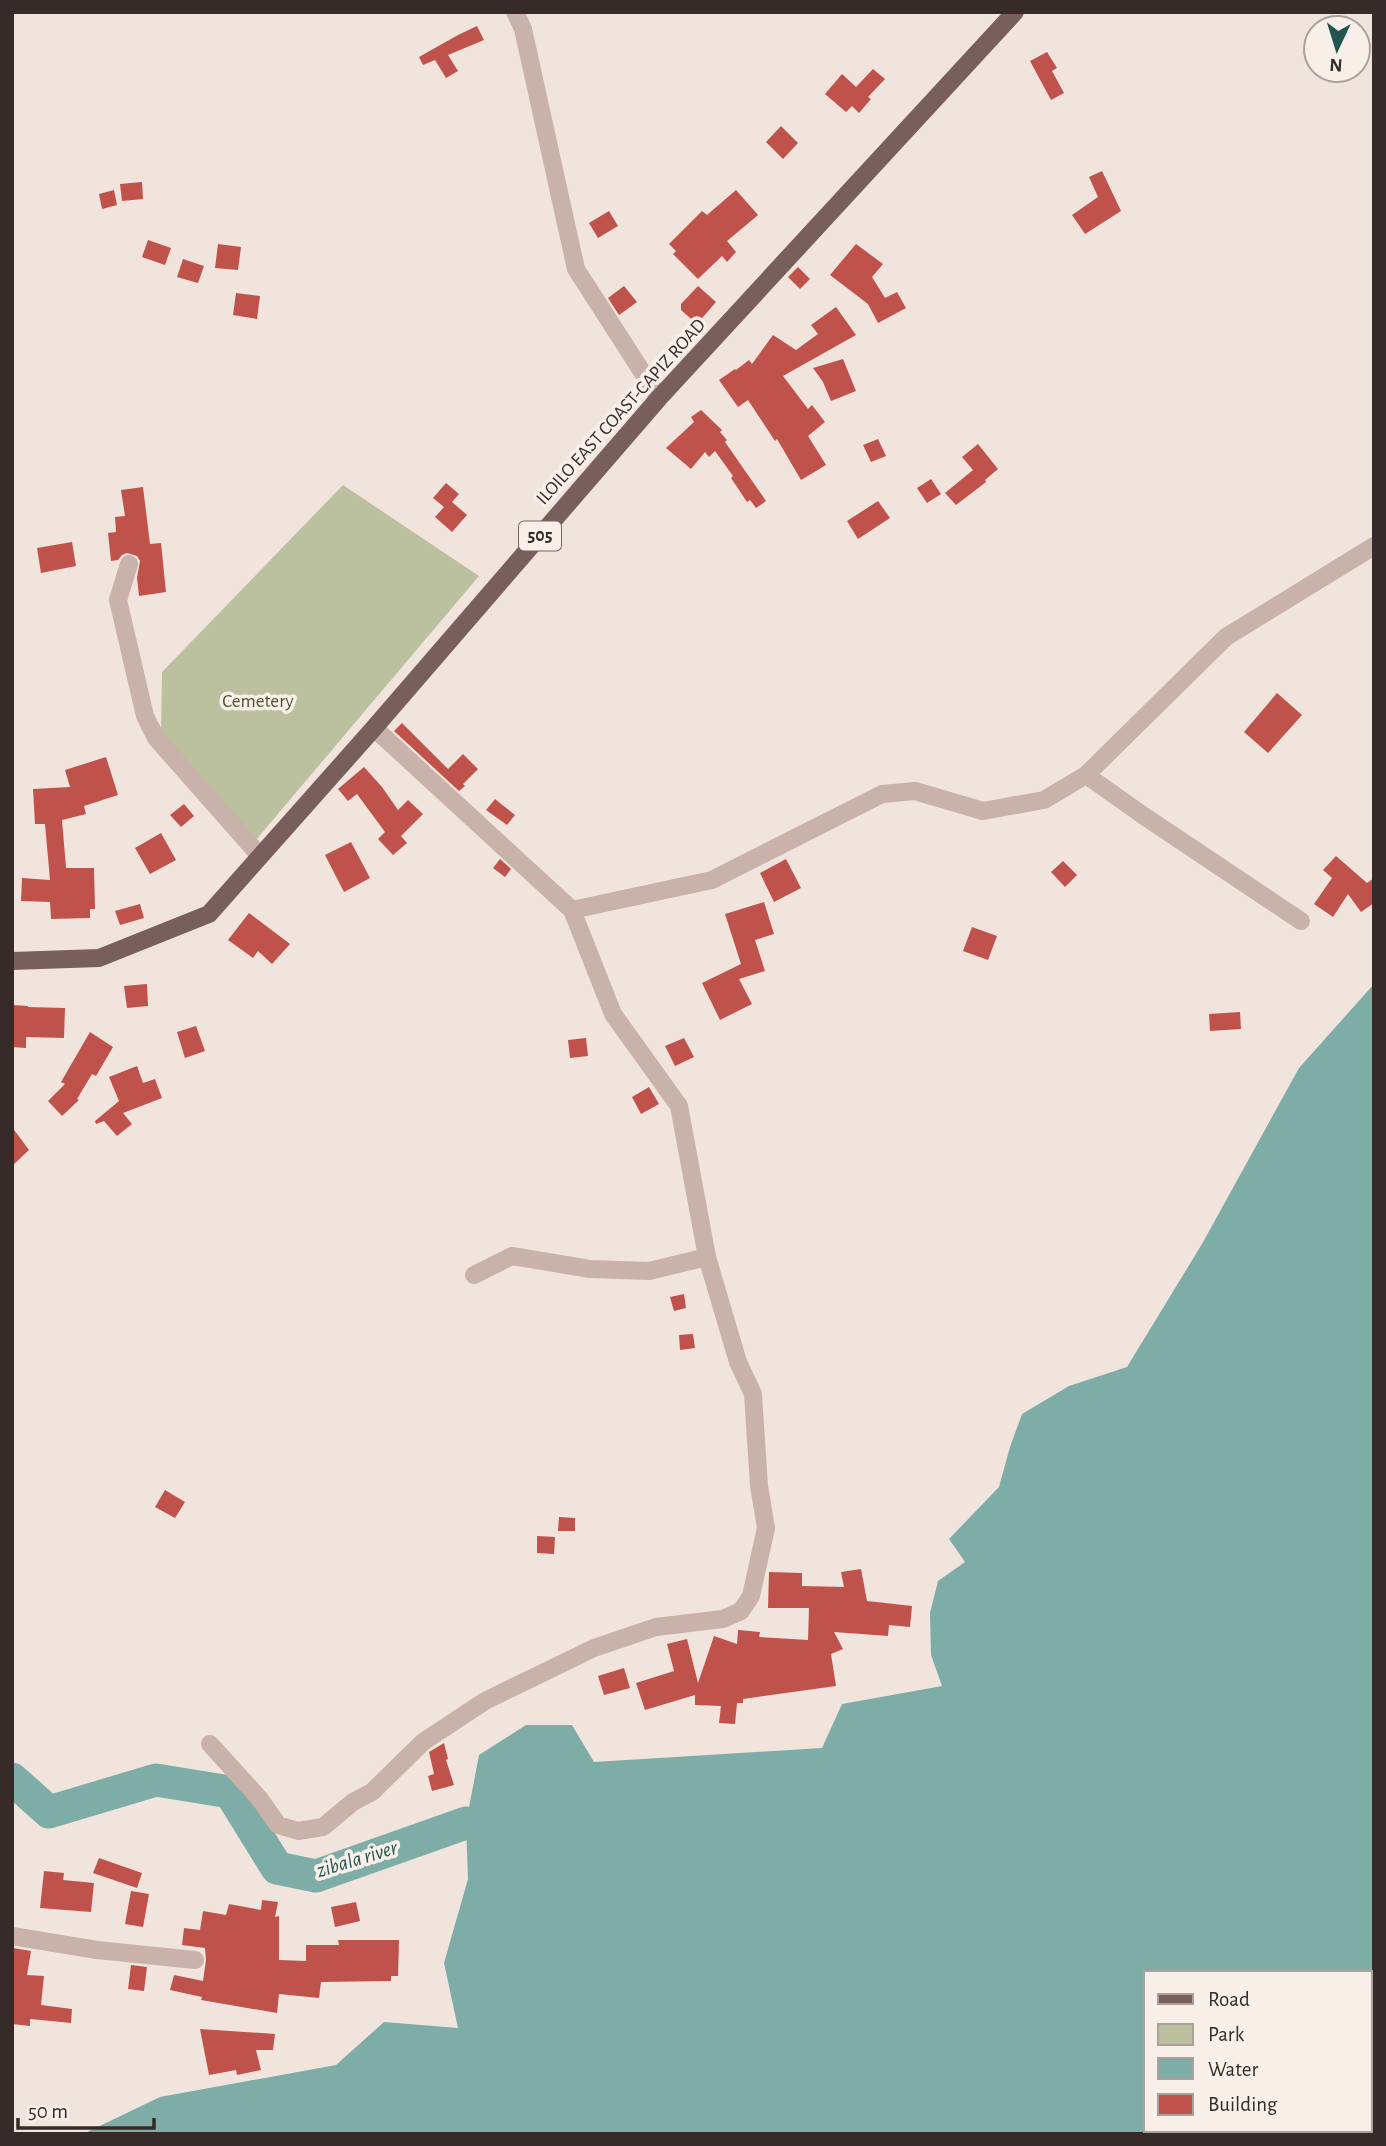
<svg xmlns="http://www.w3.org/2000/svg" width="1386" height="2146" viewBox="0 0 1386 2146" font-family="'Alegreya Sans',sans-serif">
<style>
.green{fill:#bbc09e}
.water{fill:#7dada6;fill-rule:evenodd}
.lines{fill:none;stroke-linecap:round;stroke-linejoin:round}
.river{stroke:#7dada6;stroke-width:33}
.building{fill:#c0524c}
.minor{stroke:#c9b2a9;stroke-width:18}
.tertiary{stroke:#c9b2a9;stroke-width:18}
.primary{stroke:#785f5b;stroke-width:18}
.labels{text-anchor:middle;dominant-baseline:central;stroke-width:7;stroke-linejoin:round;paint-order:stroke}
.shield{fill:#f9efe9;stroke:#706663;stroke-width:2}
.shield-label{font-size:18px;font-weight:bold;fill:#362b29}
.street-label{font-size:19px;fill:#362b29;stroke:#f9efe9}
.park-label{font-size:19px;fill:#4d532e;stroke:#f9efe9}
.water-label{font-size:21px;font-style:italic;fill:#20564f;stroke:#f9efe9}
</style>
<rect width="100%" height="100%" fill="#f1e4dd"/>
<!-- green -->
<polygon class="green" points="343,485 479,576 255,841 161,734 162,672"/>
<!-- water -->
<path class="water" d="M1374,984v1150h-1291l77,-37 176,-32 48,-43 74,6 -14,-65 24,-84 -2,-56 13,-68 47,-30h46l22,37 228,-14 20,-44 100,-18 -11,-31 -1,-42 8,-32 27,-19 -16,-23 50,-52 11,-40 12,-33 47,-28 58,-19 75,-123 97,-176zM1146,1973h224v157h-224z"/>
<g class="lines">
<!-- river -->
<polyline class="river" points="12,1779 49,1812 156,1780 230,1792 277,1868 316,1876 466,1823"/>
</g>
<!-- building -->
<g class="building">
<polygon points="477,26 484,40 448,55 458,71 446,78 435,60 423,65 419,57 458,35"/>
<polygon points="1047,52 1057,68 1052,71 1064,93 1051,100 1030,61"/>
<polygon points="873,69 885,79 868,97 871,99 859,113 852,106 846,112 825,94 842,74 856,87"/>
<polygon points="781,126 798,143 783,159 766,142"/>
<polygon points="1102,171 1121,211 1085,234 1072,215 1098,197 1089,177"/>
<polygon points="142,182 143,199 122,201 120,184"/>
<polygon points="114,190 117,205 102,209 99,194"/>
<polygon points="736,190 758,215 727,241 736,252 727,262 722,256 698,279 673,254 676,251 669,244 702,211 707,215"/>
<polygon points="609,211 618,226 598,238 589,223"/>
<polygon points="148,240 171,248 165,265 142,257"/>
<polygon points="218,244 241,247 238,270 215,268"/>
<polygon points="856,244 883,264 872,277 885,298 897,292 906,308 878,323 868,304 830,275"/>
<polygon points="183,259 204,266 198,283 177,277"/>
<polygon points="798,267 810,279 800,289 788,277"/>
<polygon points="624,286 637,302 619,315 608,298"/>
<polygon points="698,286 716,302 697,324 681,310 681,304"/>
<polygon points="236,293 260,296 257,319 233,315"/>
<polygon points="836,307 856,335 783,376 808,409 812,405 825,422 808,436 826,465 801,480 777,439 775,441 748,400 738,407 719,380 735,369 736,370 749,360 752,364 773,335 796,350 818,334 811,325"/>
<polygon points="843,359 856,391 831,401 823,382 813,368"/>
<polygon points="701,410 722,430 720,432 727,440 725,442 766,501 756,508 750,500 747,502 731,478 733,476 715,451 709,457 705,452 691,469 666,448 694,422 691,417"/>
<polygon points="878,439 886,456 871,462 863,445"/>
<polygon points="978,444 998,469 985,480 986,482 956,505 945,493 973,470 962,457"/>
<polygon points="931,479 941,494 927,503 917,488"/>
<polygon points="446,483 459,494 452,502 467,515 452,532 435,517 444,507 433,498"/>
<polygon points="143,487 150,544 161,543 166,592 139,596 137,578 140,561 137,556 127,553 122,555 118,560 111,561 108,533 116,532 115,517 125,516 121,490"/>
<polygon points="878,501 890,518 858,539 847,521"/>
<polygon points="72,542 76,566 41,573 37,548"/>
<polygon points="1277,693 1302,715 1268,753 1244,732"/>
<polygon points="402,723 448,769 463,754 478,769 463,784 465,786 459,791 394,731"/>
<polygon points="106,757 118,795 84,806 86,814 62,820 66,868 94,868 95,909 90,909 90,918 51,919 50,902 21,901 22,878 50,880 45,824 35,824 33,789 70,787 65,770"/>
<polygon points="364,767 382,787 398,810 408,800 423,814 401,836 407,843 393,855 378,839 385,832 357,794 348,801 338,789"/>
<polygon points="495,799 515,815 507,825 486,810"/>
<polygon points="184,804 194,816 181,827 170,815"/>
<polygon points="161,833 176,860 150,874 135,848"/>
<polygon points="351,842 370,878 344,892 325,855"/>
<polygon points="1336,856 1367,883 1374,878 1374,903 1361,912 1348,894 1333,917 1314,904 1332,878 1323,870"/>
<polygon points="500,859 511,869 505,877 493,868"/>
<polygon points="786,859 801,888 774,902 760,873"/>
<polygon points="1063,861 1077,875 1065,887 1051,872"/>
<polygon points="764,902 774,934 755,940 765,971 739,979 752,1004 720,1020 702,983 741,964 725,914"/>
<polygon points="140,904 144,918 120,925 115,911"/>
<polygon points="249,913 290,944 272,964 258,951 253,958 228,940"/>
<polygon points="972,927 997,936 988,960 963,951"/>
<polygon points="147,984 148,1006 127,1008 124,986"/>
<polygon points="12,1005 28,1006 28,1007 65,1008 64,1038 26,1037 26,1048 12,1047"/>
<polygon points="1240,1012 1241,1029 1210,1031 1209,1014"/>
<polygon points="196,1026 205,1051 185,1058 177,1032"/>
<polygon points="90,1032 113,1047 96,1076 92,1074 77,1099 79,1100 62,1116 48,1101 65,1084 61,1082"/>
<polygon points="586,1038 588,1056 570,1058 568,1040"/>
<polygon points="684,1038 694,1057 675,1066 665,1046"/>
<polygon points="137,1066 143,1083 155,1079 162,1098 123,1113 132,1124 117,1136 104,1121 96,1124 95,1121 119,1101 109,1077"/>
<polygon points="649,1087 659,1104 641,1114 632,1097"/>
<polygon points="12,1127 29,1150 12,1166"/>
<polygon points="684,1294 686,1308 674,1311 670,1297"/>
<polygon points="693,1334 695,1348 680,1350 679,1335"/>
<polygon points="165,1490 185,1502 175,1518 155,1507"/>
<polygon points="559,1517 575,1518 575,1531 558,1531"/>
<polygon points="537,1536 555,1537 554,1554 537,1553"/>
<polygon points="861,1569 867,1601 912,1606 910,1627 889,1625 888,1636 834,1632 843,1649 831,1654 836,1686 743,1699 743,1703 737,1703 735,1724 719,1723 721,1706 695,1705 695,1695 645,1710 636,1683 674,1671 667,1644 687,1639 698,1683 714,1636 737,1644 738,1630 760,1632 759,1637 808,1640 809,1608 768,1608 769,1572 802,1573 802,1586 844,1587 841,1572"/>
<polygon points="624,1668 630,1688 604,1695 598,1676"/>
<polygon points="444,1743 448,1759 446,1760 454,1785 432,1791 428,1776 434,1774 429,1752"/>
<polygon points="99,1858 142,1873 137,1888 93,1873"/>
<polygon points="44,1871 64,1873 63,1880 94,1883 91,1912 40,1908"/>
<polygon points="131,1891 149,1894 143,1927 125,1924"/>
<polygon points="262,1900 278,1902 275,1917 279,1916 279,1960 306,1961 306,1945 339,1945 338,1940 399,1940 398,1976 391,1976 391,1981 321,1982 319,1998 279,1994 277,2013 201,2000 202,1997 170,1990 174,1975 203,1981 206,1960 205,1948 182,1945 184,1928 200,1930 203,1911 226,1915 229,1904 261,1910"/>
<polygon points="356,1902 360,1921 335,1927 331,1907"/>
<polygon points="13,1948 31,1951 27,1975 44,1976 41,2005 72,2009 71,2023 30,2019 30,2026 12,2024"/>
<polygon points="131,1965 147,1967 144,1991 128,1989"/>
<polygon points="200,2029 275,2034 273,2050 256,2050 261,2070 237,2075 236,2070 209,2075"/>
</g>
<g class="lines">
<!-- minor -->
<g class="minor">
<polyline points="129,564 118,600 145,716 156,738 260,856"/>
<polyline points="374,728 572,910 712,880 882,794 915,791 983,811 1044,800 1086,775 1226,637 1374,546"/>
<polyline points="1086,775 1144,816 1301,921"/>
<polyline points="474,1275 512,1256 590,1269 649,1271 707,1257"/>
<polyline points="210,1744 259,1798 278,1825 298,1831 323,1827 353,1802 372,1792 423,1742 485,1701 594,1648 656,1627 723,1619 741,1611 751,1596 766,1528 759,1486 753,1394 738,1362 707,1257 679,1106 613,1014 572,910"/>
<polyline points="12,1936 97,1950 195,1960"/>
</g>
<!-- tertiary -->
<polyline class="tertiary" points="515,12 523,29 576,269 659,398"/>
<!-- primary -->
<polyline class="primary" points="12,961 99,958 209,914 374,728 659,398 1015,12"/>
</g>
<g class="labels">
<!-- shield labels -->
<rect class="shield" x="519" y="521.5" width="42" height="29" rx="5"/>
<g class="shield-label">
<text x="540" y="536">505</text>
</g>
<!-- street labels -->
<g class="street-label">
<text transform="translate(621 412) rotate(-48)">ILOILO EAST COAST-CAPIZ ROAD</text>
</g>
<!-- park labels -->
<g class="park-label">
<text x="258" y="701">Cemetery</text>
</g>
<!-- water labels -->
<g class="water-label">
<text transform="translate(357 1859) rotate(-17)">zibala river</text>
</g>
</g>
<!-- border -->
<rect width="1386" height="2146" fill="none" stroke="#362b29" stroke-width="28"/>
<!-- legend -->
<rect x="1144" y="1971" width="228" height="161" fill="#f9efe9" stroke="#aba19c" stroke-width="2"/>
<rect x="1158" y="1994" width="35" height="10" fill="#785f5b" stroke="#aba19c" stroke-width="2"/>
<text x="1208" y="2006" font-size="21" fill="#362b29">Road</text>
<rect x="1158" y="2024" width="35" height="21" fill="#bbc09e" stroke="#aba19c" stroke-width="2"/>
<text x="1208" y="2041" font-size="21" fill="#362b29">Park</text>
<rect x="1158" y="2058" width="35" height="21" fill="#7dada6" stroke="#aba19c" stroke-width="2"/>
<text x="1208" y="2076" font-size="21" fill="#362b29">Water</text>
<rect x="1158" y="2094" width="35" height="21" fill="#c0524c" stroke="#aba19c" stroke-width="2"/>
<text x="1208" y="2111" font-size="21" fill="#362b29">Building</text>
<!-- north arrow -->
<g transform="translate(1337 49) rotate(184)"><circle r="33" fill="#f9efe9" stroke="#aba19c" stroke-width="2"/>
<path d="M0-5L12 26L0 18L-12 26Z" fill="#20564f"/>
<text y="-10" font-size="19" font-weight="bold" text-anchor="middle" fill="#362b29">N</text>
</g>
<!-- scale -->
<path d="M18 2118v10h136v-10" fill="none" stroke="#362b29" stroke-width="3.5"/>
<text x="28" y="2118" font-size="21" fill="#362b29" stroke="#f9efe9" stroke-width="5" paint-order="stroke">50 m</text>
</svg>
